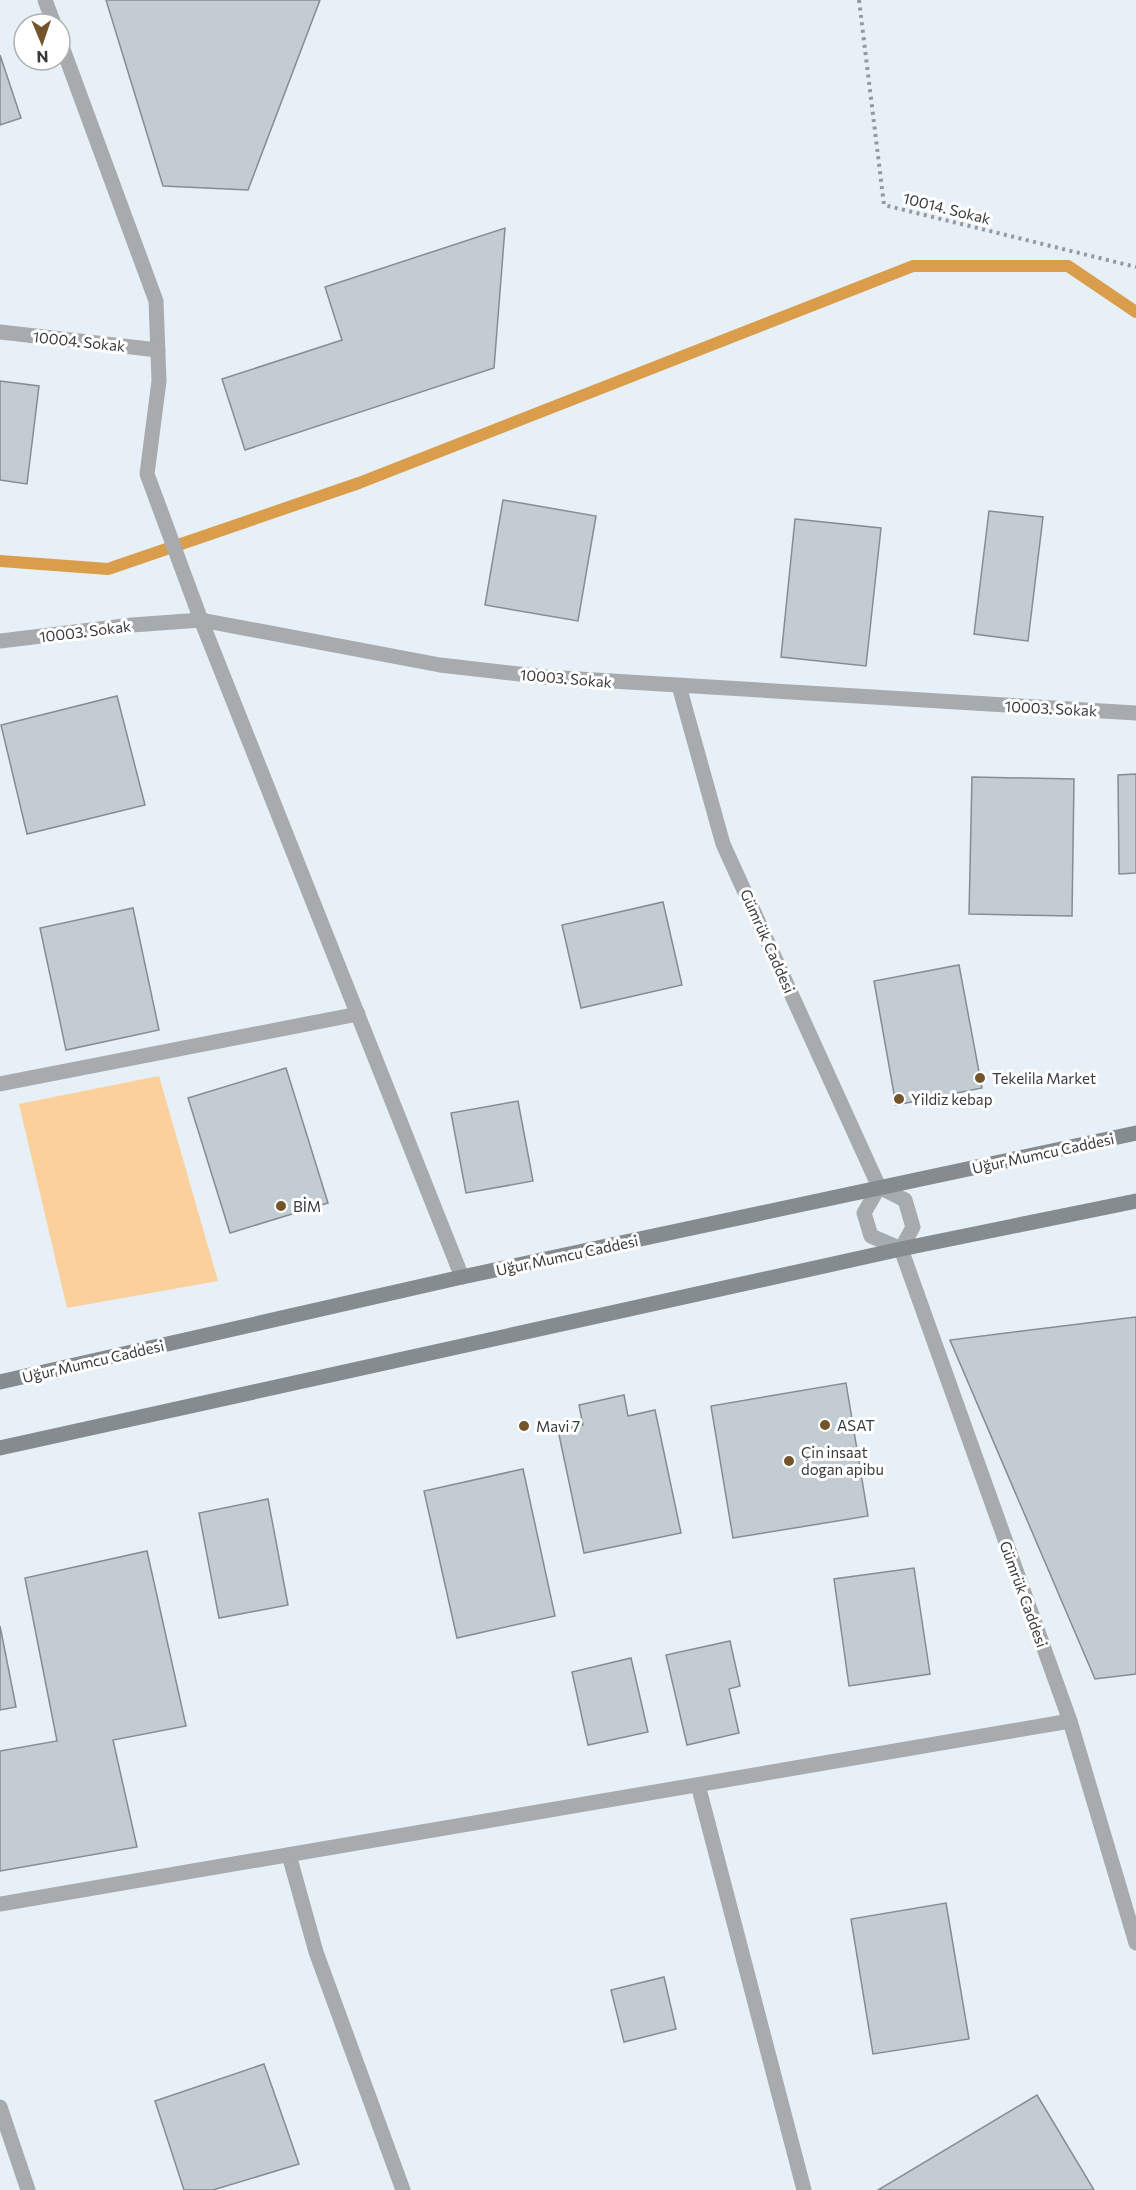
<svg xmlns="http://www.w3.org/2000/svg" width="1136" height="2190" viewBox="0 0 1136 2190" font-family="Commissioner,sans-serif">
<style>
.green{fill:#fbd09c}
.lines{fill:none;stroke-linecap:round;stroke-linejoin:round}
.stream{stroke:#da9d4b;stroke-width:12}
.building{fill:#c2ccd2;stroke:#848d93;stroke-width:1.5}
.path{stroke:#93999e;stroke-width:4;stroke-dasharray:3 4.5;stroke-linecap:butt}
.lane{stroke:#a7abae;stroke-width:15}
.street{stroke:#a7abae;stroke-width:15}
.secondary{stroke:#858b8f;stroke-width:15}
.poi-dot{fill:#74542a;stroke:#fff;stroke-width:2}
.labels{text-anchor:middle;dominant-baseline:central;stroke-width:6;stroke-linejoin:round;paint-order:stroke}
.street-label{font-size:15px;fill:#373a3d;stroke:#fff}
.poi-label{font-size:15px;fill:#373a3d;stroke:#fff;text-anchor:start}
</style>
<rect width="100%" height="100%" fill="#e6f0f6"/>
<!-- green -->
<polygon class="green" points="159,1076 218,1281 67,1308 19,1104"/>
<g class="lines">
<!-- stream -->
<polyline class="stream" points="0,561 108,569 359,483 913,266 1068,266 1136,312"/>
</g>
<!-- building -->
<g class="building">
<polygon points="106,0 320,0 248,190 163,186"/>
<polygon points="0,55 21,118 0,125"/>
<polygon points="505,228 494,368 245,450 222,379 342,340 325,287"/>
<polygon points="0,381 39,386 27,484 0,480"/>
<polygon points="503,500 596,516 578,621 485,605"/>
<polygon points="989,511 1043,517 1028,641 974,634"/>
<polygon points="795,519 881,528 866,666 781,657"/>
<polygon points="117,696 145,805 27,834 1,725"/>
<polygon points="1136,774 1136,873 1119,874 1118,775"/>
<polygon points="972,777 1074,779 1072,916 969,914"/>
<polygon points="663,902 682,985 581,1008 562,925"/>
<polygon points="133,908 159,1030 66,1050 40,928"/>
<polygon points="959,965 982,1088 896,1105 874,981"/>
<polygon points="286,1068 328,1203 230,1233 188,1098"/>
<polygon points="518,1101 533,1181 466,1193 451,1113"/>
<polygon points="1136,1317 1136,1674 1095,1679 950,1340"/>
<polygon points="846,1383 868,1516 733,1538 711,1406"/>
<polygon points="624,1395 628,1416 655,1410 681,1533 584,1553 558,1430 583,1425 579,1405"/>
<polygon points="523,1469 555,1616 457,1638 424,1491"/>
<polygon points="268,1499 288,1605 219,1618 199,1513"/>
<polygon points="147,1551 186,1726 113,1740 137,1847 0,1871 0,1751 57,1741 25,1578"/>
<polygon points="914,1568 930,1674 849,1686 834,1579"/>
<polygon points="0,1626 16,1707 0,1710"/>
<polygon points="730,1641 740,1686 729,1689 739,1733 687,1745 666,1655"/>
<polygon points="631,1658 648,1732 588,1745 572,1672"/>
<polygon points="946,1903 969,2039 873,2054 851,1919"/>
<polygon points="664,1977 676,2029 624,2042 611,1990"/>
<polygon points="264,2064 299,2164 213,2190 184,2190 155,2101"/>
<polygon points="1037,2095 1094,2190 878,2190"/>
</g>
<g class="lines">
<!-- path -->
<polyline class="path" points="859,0 884,205 1136,267"/>
<!-- lane -->
<g class="lane">
<polyline points="0,1084 358,1014"/>
<polyline points="698,1785 804,2190"/>
</g>
<!-- street -->
<g class="street">
<polyline points="45,0 54,24"/>
<polyline points="60,41 156,301 159,381 147,474 201,620 462,1277"/>
<polyline points="0,332 158,350"/>
<polyline points="0,641 132,625 201,620 440,665 546,677 1136,713"/>
<polyline points="679,686 723,844 879,1187"/>
<polyline points="901,1249 871,1236 864,1213 879,1187 905,1200 913,1227 901,1249 1070,1721 1136,1943"/>
<polyline points="289,1855 316,1952 403,2190"/>
<polyline points="0,1904 1070,1721"/>
<polyline points="0,2107 28,2190"/>
</g>
<!-- secondary -->
<g class="secondary">
<polyline points="0,1382 462,1277 1136,1133"/>
<polyline points="0,1448 901,1249 1136,1201"/>
</g>
</g>
<!-- markers -->
<g class="poi-dot">
<circle cx="980" cy="1078" r="6"/>
<circle cx="899" cy="1099" r="6"/>
<circle cx="281" cy="1206" r="6"/>
<circle cx="825" cy="1425" r="6"/>
<circle cx="524" cy="1426" r="6"/>
<circle cx="789" cy="1461" r="6"/>
</g>
<g class="labels">
<!-- street labels -->
<g class="street-label">
<text transform="translate(947 208) rotate(14)">10014. Sokak</text>
<text transform="translate(79 341) rotate(6)">10004. Sokak</text>
<text transform="translate(85 631) rotate(-7)">10003. Sokak</text>
<text transform="translate(566 678) rotate(5)">10003. Sokak</text>
<text transform="translate(1051 708) rotate(3)">10003. Sokak</text>
<text transform="translate(768 941) rotate(66)">Gümrük Caddesi</text>
<text transform="translate(1043 1153) rotate(-12)">Uğur Mumcu Caddesi</text>
<text transform="translate(567 1255) rotate(-12)">Uğur Mumcu Caddesi</text>
<text transform="translate(93 1361) rotate(-13)">Uğur Mumcu Caddesi</text>
<text transform="translate(1024 1594) rotate(70)">Gümrük Caddesi</text>
</g>
<!-- poi labels -->
<g class="poi-label">
<text x="992" y="1078">Tekelila Market</text>
<text x="911" y="1099">Yildiz kebap</text>
<text x="293" y="1206">BİM</text>
<text x="837" y="1425">ASAT</text>
<text x="536" y="1426">Mavi 7</text>
<text x="801" y="1452">Çin insaat<tspan x="801" dy="17">dogan apibu</tspan></text>
</g>
</g>
<!-- north arrow -->
<g transform="translate(42 42) rotate(178)"><circle r="28" fill="#ffffff" stroke="#afb0b1" stroke-width="1.5"/>
<path d="M0-4.5L10 22L0 15L-10 22Z" fill="#74542a"/>
<text y="-9" font-size="16" font-weight="bold" text-anchor="middle" fill="#373a3d">N</text>
</g>
</svg>
